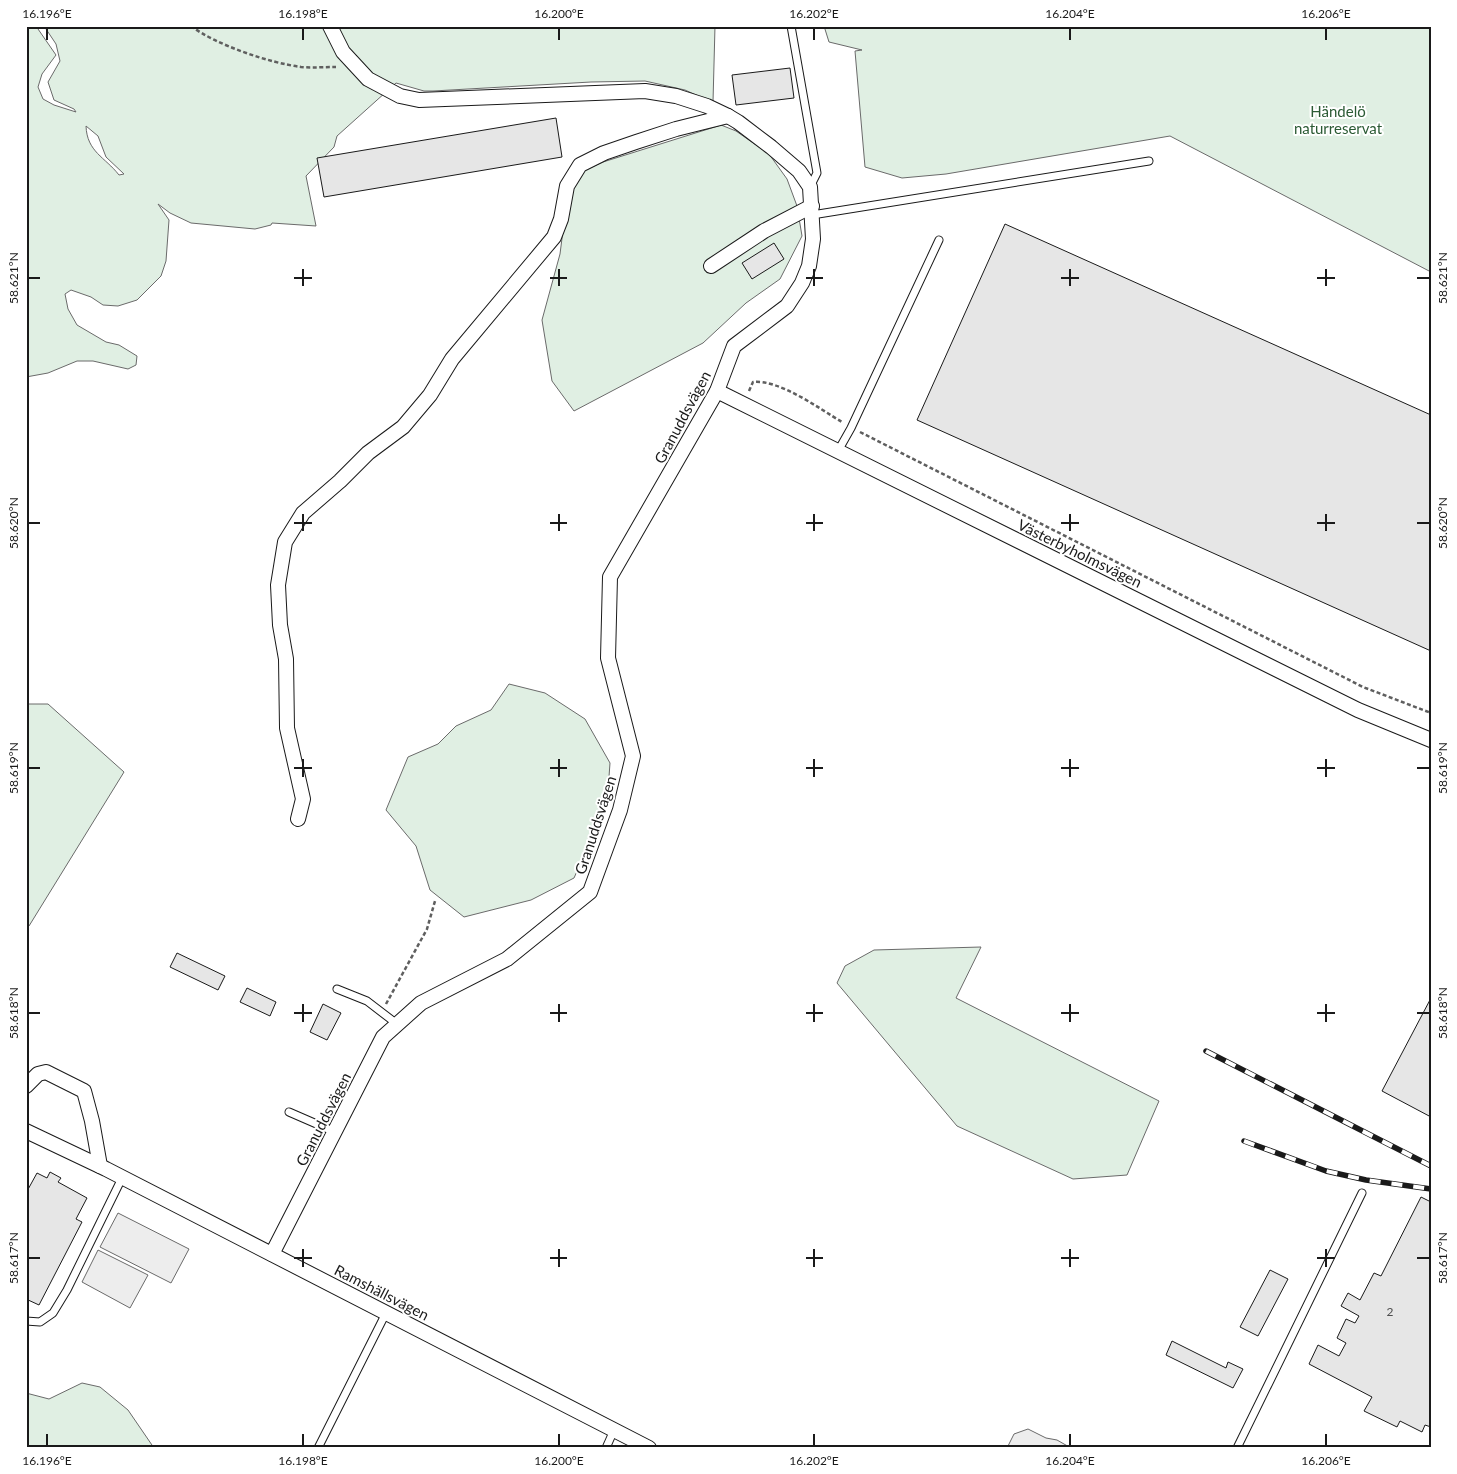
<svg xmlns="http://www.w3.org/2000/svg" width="1457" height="1474" viewBox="0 0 1457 1474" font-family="Lato,sans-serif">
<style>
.green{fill:#e0efe3;stroke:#6a6a6a;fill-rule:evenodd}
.parking{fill:#ededed;stroke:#6a6a6a}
.building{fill:#e6e6e6;stroke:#1a1a1a}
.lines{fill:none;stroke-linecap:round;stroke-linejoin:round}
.lane-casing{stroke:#1a1a1a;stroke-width:9}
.street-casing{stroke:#1a1a1a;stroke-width:16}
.path{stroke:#5f5f5f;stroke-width:2.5;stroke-dasharray:4 2.5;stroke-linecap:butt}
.lane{stroke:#fff;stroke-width:7}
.street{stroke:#fff;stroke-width:14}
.rail-casing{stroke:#1a1a1a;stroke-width:5.5}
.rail{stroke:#fff;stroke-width:4;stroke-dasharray:11;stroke-linecap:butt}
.ticks{fill:none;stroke:#1a1a1a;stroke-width:2}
.labels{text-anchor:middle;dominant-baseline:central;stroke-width:4;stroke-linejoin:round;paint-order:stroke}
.number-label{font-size:12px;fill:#4d4d4d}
.park-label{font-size:15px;fill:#2b5a34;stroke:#fff}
.street-label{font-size:15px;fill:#1a1a1a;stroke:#fff}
.neatline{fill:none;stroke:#1a1a1a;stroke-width:2}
.ticks-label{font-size:12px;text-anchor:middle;fill:#1a1a1a}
</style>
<rect width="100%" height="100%" fill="#fff"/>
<!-- green -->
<g class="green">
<path d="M26,26h13l-1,3 18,26 -14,19 -4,13 5,12 11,6 22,7 -2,-3 -20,-9 -6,-18 12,-21 -4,-17 -12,-18h671l-2,76 1,1 -29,-13 -40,-9 -54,1 -158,9h-9l-28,-8 -59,53 -3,11 -28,29 10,50 -44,-3 -1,2 -16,4 -64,-6 -21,-10 -12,-9 11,16 -3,41 -5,15 -24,24 -19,6 -15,-1 -12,-8 -20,-7 -6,4 3,15 9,16 29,17 13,3 18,11 -1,9 -8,4 -35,-8h-16l-29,12 -22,4zM86,126l12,10 8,21 18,17 -5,1c-14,-18 -32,-23 -33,-49z"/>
<polygon points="824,26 1431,26 1431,272 1170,136 946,174 902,178 865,167 855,51 862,50 829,42"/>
<polygon points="721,125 736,131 769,154 787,179 797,206 802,236 780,279 746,303 703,343 574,411 552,381 542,320 560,254 567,199 583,171 603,162"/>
<polygon points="509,684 545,693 585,719 610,763 607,804 574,878 531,900 464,917 430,890 416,846 386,810 408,757 438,744 456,726 491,710"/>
<polygon points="26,704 48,704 124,772 29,926 26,925"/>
<polygon points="981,947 956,998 1159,1101 1127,1175 1073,1179 957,1126 837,983 845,966 874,950"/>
<polygon points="82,1383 100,1387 128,1410 154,1448 26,1448 26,1393 49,1399"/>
</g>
<!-- parking -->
<g class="parking">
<polygon points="118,1213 189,1249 171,1283 100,1247"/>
<polygon points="98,1250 148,1275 130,1308 82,1282"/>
<polygon points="1028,1429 1046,1438 1057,1440 1071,1448 1007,1448 1014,1434"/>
</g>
<!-- building -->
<g class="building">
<polygon points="790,68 794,98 736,105 732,75"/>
<polygon points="556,118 562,157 324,197 317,158"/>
<polygon points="1005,224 1431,415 1431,651 917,420"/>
<polygon points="774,243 784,259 752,279 742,263"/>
<polygon points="177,953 225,976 218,990 170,967"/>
<polygon points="247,988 276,1002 270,1016 240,1002"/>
<polygon points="1431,998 1431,1117 1382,1091"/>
<polygon points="323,1004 341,1013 327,1040 310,1032"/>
<polygon points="50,1172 61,1178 58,1182 87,1198 76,1219 82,1222 39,1305 26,1299 26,1193 37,1173 47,1178"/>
<polygon points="1421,1197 1431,1202 1431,1427 1425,1425 1422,1432 1400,1421 1397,1427 1364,1411 1372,1397 1309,1364 1318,1345 1339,1356 1346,1343 1337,1338 1346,1319 1355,1323 1359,1316 1341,1306 1348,1293 1360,1300 1374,1273 1381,1276"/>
<polygon points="1270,1270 1288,1279 1258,1336 1240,1327"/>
<polygon points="1172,1341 1226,1368 1228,1362 1243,1369 1233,1388 1166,1355"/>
</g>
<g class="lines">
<defs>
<g id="lane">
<polyline points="791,26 817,173 810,187"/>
<polyline points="812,215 1149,161"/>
<polyline points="838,451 851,428 939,240"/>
<polyline points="337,989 367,1001 397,1024"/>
<polyline points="289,1112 335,1132"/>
<polyline points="26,1321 40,1322 53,1313 67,1290 122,1178"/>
<polyline points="318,1448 386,1313"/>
<polyline points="606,1448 614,1430"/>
<polyline points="1237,1448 1362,1193"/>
</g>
<g id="street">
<polyline points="711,266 764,231 812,206"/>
<polyline points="717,391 1358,710 1431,740"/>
<polyline points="298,819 303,799 287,728 286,659 280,625 278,585 285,542 303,513 340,481 368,453 403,427 430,395 452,359 554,237 561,219 567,186 580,165 604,153 636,142 676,129 728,116"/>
<polyline points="26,1086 38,1074 46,1072 84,1091 92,1121 100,1166"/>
<polyline points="26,1131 106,1169 649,1448"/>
<polyline points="272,1254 383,1037 421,1003 507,959 590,892 620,810 633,756 608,658 610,577 717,391 734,346 787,306 802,283 809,266 813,239 810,187 799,171 771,147 738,122 728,116 707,106 676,96 645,91 419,100 400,96 368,79 343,52 330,26"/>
</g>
</defs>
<!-- lane casing -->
<use href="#lane" class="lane-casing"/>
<!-- street casing -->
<use href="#street" class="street-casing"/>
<!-- path -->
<g class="path">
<path d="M191,26c25,19 79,37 110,41 12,1 24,0 35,0"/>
<path d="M749,391l4,-9c26,-3 67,27 89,40"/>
<polyline points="860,432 1363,687 1431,713"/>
<polyline points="386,1004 427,929 435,901"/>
</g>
<!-- lane -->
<use href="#lane" class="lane"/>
<!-- street -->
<use href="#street" class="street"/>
<defs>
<g id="rail">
<polyline points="1206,1051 1431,1166"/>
<polyline points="1244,1141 1326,1171 1366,1180 1431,1189"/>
</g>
</defs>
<!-- rail casing -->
<use href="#rail" class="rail-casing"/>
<!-- rail -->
<use href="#rail" class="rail"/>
</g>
<!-- ticks -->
<path class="ticks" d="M47,28v12M303,28v12M559,28v12M814,28v12M1070,28v12M1326,28v12M303,269v17M559,269v17M814,269v17M1070,269v17M1326,269v17M28,278h12M294,278h18M550,278h17M806,278h17M1061,278h18M1317,278h18M1417,278h13M303,514v17M559,514v17M814,514v17M1070,514v17M1326,514v17M28,523h12M294,523h18M550,523h17M806,523h17M1061,523h18M1317,523h18M1417,523h13M303,759v18M559,759v18M814,759v18M1070,759v18M1326,759v18M28,768h12M294,768h18M550,768h17M806,768h17M1061,768h18M1317,768h18M1417,768h13M303,1004v18M559,1004v18M814,1004v18M1070,1004v18M1326,1004v18M28,1013h12M294,1013h18M550,1013h17M806,1013h17M1061,1013h18M1317,1013h18M1417,1013h13M303,1249v18M559,1249v18M814,1249v18M1070,1249v18M1326,1249v18M28,1258h12M294,1258h18M550,1258h17M806,1258h17M1061,1258h18M1317,1258h18M1417,1258h13M47,1434v12M303,1434v12M559,1434v12M814,1434v12M1070,1434v12M1326,1434v12"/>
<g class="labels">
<!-- number labels -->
<g class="number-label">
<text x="1390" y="1311">2</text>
</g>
<!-- park labels -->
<g class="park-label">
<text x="1338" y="111">Händelö<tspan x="1338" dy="17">naturreservat</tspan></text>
</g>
<!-- street labels -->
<g class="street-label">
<text transform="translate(682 417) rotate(-62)">Granuddsvägen</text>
<text transform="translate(1080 553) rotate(26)">Västerbyholmsvägen</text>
<text transform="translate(595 825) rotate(-72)">Granuddsvägen</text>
<text transform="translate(323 1119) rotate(-63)">Granuddsvägen</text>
<text transform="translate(382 1292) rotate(27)">Ramshällsvägen</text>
</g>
</g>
<!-- border -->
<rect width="1457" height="1474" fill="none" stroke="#ffffff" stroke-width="55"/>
<rect x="28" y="28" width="1402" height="1418" class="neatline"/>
<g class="ticks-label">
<text x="47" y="18">16.196°E</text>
<text x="303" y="18">16.198°E</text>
<text x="559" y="18">16.200°E</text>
<text x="814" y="18">16.202°E</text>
<text x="1070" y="18">16.204°E</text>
<text x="1326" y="18">16.206°E</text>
<text transform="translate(14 278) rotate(-90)" y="4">58.621°N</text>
<text transform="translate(1443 278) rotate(-90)" y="4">58.621°N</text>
<text transform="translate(14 523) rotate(-90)" y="4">58.620°N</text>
<text transform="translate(1443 523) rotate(-90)" y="4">58.620°N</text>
<text transform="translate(14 768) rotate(-90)" y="4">58.619°N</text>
<text transform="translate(1443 768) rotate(-90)" y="4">58.619°N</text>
<text transform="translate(14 1013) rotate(-90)" y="4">58.618°N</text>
<text transform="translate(1443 1013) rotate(-90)" y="4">58.618°N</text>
<text transform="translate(14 1258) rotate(-90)" y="4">58.617°N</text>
<text transform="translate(1443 1258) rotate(-90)" y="4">58.617°N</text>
<text x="47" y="1465">16.196°E</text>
<text x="303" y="1465">16.198°E</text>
<text x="559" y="1465">16.200°E</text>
<text x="814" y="1465">16.202°E</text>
<text x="1070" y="1465">16.204°E</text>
<text x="1326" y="1465">16.206°E</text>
</g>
</svg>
